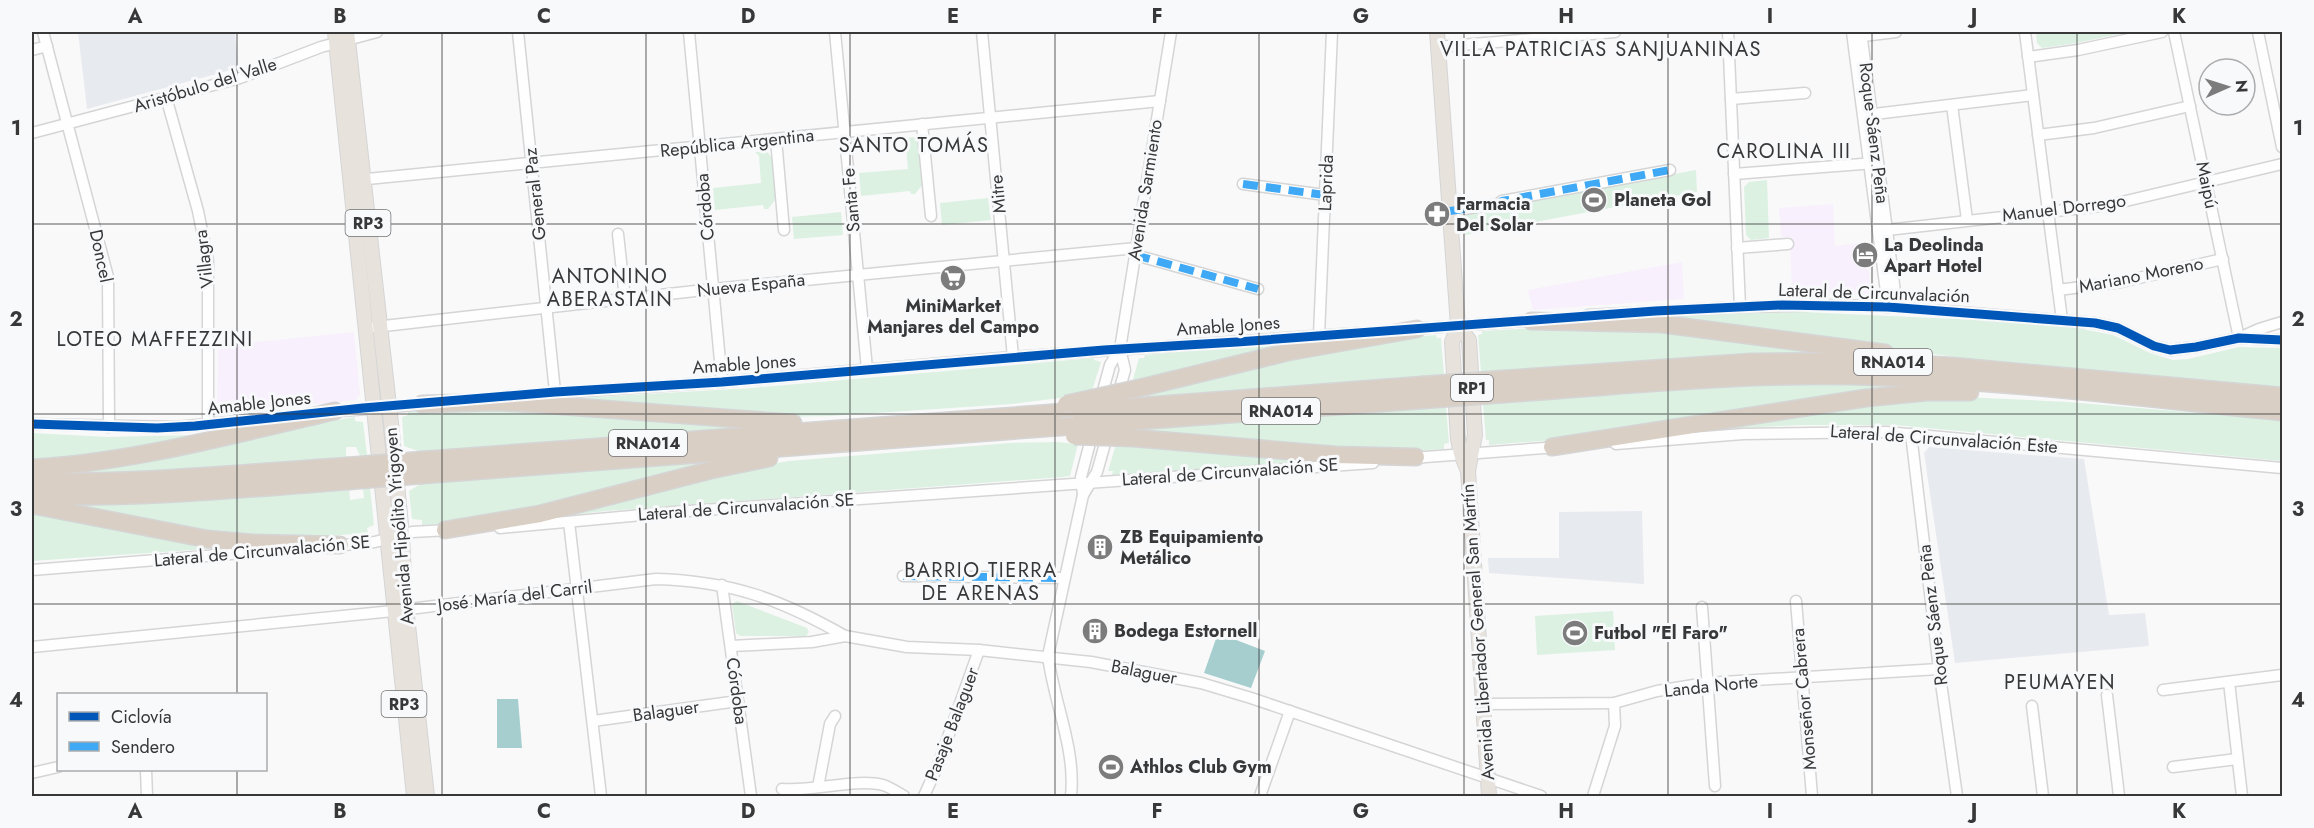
<svg xmlns="http://www.w3.org/2000/svg" width="2314" height="828" viewBox="0 0 2314 828" font-family="Jost,sans-serif">
<style>
.commercial{fill:#f8f0fc}
.built{fill:#e7eaef}
.green{fill:#dcf1e2}
.water{fill:#a6cecf}
.lines{fill:none;stroke-linecap:round;stroke-linejoin:round}
.minor-casing{stroke:#d5d5d6;stroke-width:13}
.major-casing{stroke:#d5d5d6;stroke-width:16}
.highway-casing{stroke:#d5d5d6;stroke-width:19}
.minor{stroke:#fefefe;stroke-width:10}
.major{stroke:#e7e2dc;stroke-width:14}
.highway{stroke:#d9cfc5;stroke-width:16}
.highway-bridge-casing{stroke:#d5d5d6;stroke-width:19;stroke-linecap:butt}
.highway-bridge{stroke:#d9cfc5;stroke-width:16}
.quiet{stroke:#3fa9f5;stroke-width:8;stroke-dasharray:15 8;stroke-linecap:butt}
.cycleway-casing{stroke:#f8f9fb;stroke-width:13}
.cycleway{stroke:#0057b8;stroke-width:9}
.grid{fill:none;stroke:#383839;stroke-width:1.5;stroke-opacity:0.55}
.labels{text-anchor:middle;dominant-baseline:central;stroke-width:6;stroke-linejoin:round;paint-order:stroke}
.shield{fill:#f8f9fb;stroke:#727273;stroke-width:1.5}
.shield-label{font-size:16px;font-weight:bold;fill:#383839}
.street-label{font-size:18px;fill:#383839;stroke:#f8f9fb}
.poi-label{font-size:18px;font-weight:bold;fill:#383839;stroke:#f8f9fb;text-anchor:start}
.neighbourhood-label{font-size:20px;letter-spacing:1.5px;fill:#383839;stroke:#f8f9fb}
.neatline{fill:none;stroke:#383839;stroke-width:2}
.grid-label{font-size:20px;text-anchor:middle;font-weight:bold;fill:#383839}
</style>
<rect width="100%" height="100%" fill="#f9f9fa"/>
<!-- commercial -->
<g class="commercial">
<polygon points="1833,204 1835,246 1865,242 1871,289 1867,295 1792,294 1790,237 1781,237 1779,208"/>
<polygon points="1682,262 1684,299 1533,310 1528,290"/>
<polygon points="354,332 360,394 356,400 223,414 217,409 218,343 256,342"/>
</g>
<!-- built -->
<g class="built">
<polygon points="78,32 235,32 238,68 87,109"/>
<polygon points="1929,447 2084,459 2109,615 2145,613 2149,646 1955,663 1924,453"/>
<polygon points="1642,511 1644,584 1489,573 1488,558 1559,558 1559,512"/>
</g>
<!-- green -->
<g class="green">
<polygon points="2036,32 2129,32 2076,43 2042,48 2037,43"/>
<polygon points="914,137 919,143 923,184 915,194 911,194 910,191 861,196 859,173 908,169 906,147 899,139"/>
<polygon points="767,151 772,158 776,199 768,209 764,209 763,205 715,210 713,188 761,183 759,156 755,152"/>
<polygon points="1696,170 1697,192 1465,235 1463,213"/>
<polygon points="1767,180 1769,238 1751,240 1746,235 1744,187 1749,182"/>
<polygon points="988,198 991,220 942,225 940,203"/>
<polygon points="841,212 843,235 794,239 792,217"/>
<polygon points="1804,312 1977,320 2077,328 2113,335 2150,353 2173,360 2188,359 2239,347 2282,348 2282,389 1971,359 1646,316"/>
<polygon points="1592,325 1647,326 1828,353 1723,356 1481,372 1478,335 1482,334 1482,331"/>
<polygon points="1436,335 1437,338 1441,338 1444,375 1098,401 1380,340"/>
<polygon points="1342,337 1132,383 1139,358 1144,358 1145,355"/>
<polygon points="1094,358 1094,360 1101,362 1092,391 1067,397 1012,404 830,416 772,417 563,399 750,388"/>
<polygon points="1772,384 1893,385 1946,387 1604,436 1489,445 1489,440 1486,440 1483,404"/>
<polygon points="1943,396 2068,402 2282,420 2282,461 1895,425 1800,425 1722,429 1881,401"/>
<polygon points="476,407 747,428 421,452 404,446 402,417 408,415 408,412"/>
<polygon points="1446,407 1449,443 1444,444 1444,449 1396,452 1141,435 1143,429 1157,428"/>
<path d="M355,417v4l8,1 4,33 -7,1 -4,-9h-10v11c-103,7 -208,19 -312,13z"/>
<polygon points="32,433 108,437 192,435 191,438 128,451 32,463"/>
<polygon points="1057,442 1078,444 1070,476 1063,477 606,511 545,518 755,467 789,461 1010,443"/>
<polygon points="1116,444 1358,459 1112,475 1113,471 1108,471"/>
<polygon points="747,458 480,521 422,525 422,520 412,519 409,491 424,482"/>
<polygon points="349,488 350,500 364,498 363,489 370,488 374,525 367,528 368,533 260,541 64,506"/>
<polygon points="32,511 221,548 32,561"/>
<polygon points="737,601 807,628 809,632 806,636 740,636 736,633 732,604"/>
<polygon points="1613,611 1615,650 1537,655 1535,616"/>
</g>
<!-- water -->
<g class="water">
<polygon points="1218,633 1265,651 1251,688 1204,673"/>
<polygon points="497,699 518,699 522,748 497,748"/>
</g>
<g class="lines">
<defs>
<g id="minor">
<polyline points="43,32 108,277 109,427"/>
<polyline points="518,32 555,392"/>
<polyline points="689,32 722,382"/>
<polyline points="835,32 867,369"/>
<polyline points="982,32 1013,357"/>
<polyline points="1728,32 1740,307"/>
<polyline points="1852,32 1888,307"/>
<polyline points="1861,32 1897,307"/>
<polyline points="2025,32 2062,320"/>
<polyline points="2174,32 2239,338 2259,329 2282,322"/>
<polyline points="2258,32 2282,147"/>
<polyline points="1855,37 1896,32"/>
<polyline points="1438,47 1615,32"/>
<polyline points="32,50 47,46"/>
<polyline points="2028,57 2078,50 2162,32"/>
<polyline points="166,97 198,211 208,261 208,425"/>
<polyline points="1731,99 1805,93"/>
<polyline points="1952,105 1967,220"/>
<polyline points="1866,115 2033,95"/>
<polyline points="922,124 931,216"/>
<polyline points="32,133 240,78 321,47 377,32"/>
<polyline points="2038,135 2094,128 2190,106"/>
<polyline points="776,139 784,230"/>
<polyline points="1734,174 1875,163"/>
<polyline points="357,180 1160,101"/>
<polyline points="1243,184 1325,195"/>
<polyline points="1450,211 1498,204 1502,201 1670,170"/>
<polyline points="1878,231 2109,205 2282,164"/>
<polyline points="618,234 625,299"/>
<polyline points="1737,248 1788,244"/>
<polyline points="1135,255 1258,289"/>
<polyline points="2058,290 2121,282 2223,259"/>
<polyline points="1588,315 1740,307 1839,305 1897,307 2095,323 2118,328 2154,346 2170,350 2196,347 2239,338 2282,340"/>
<polyline points="375,327 713,289 1136,248"/>
<polyline points="1412,329 1537,320"/>
<polyline points="1319,335 1332,32"/>
<polyline points="1118,395 1125,370 1120,349"/>
<polyline points="509,396 722,382 1013,357 1358,333"/>
<polyline points="1101,398 1110,365 1120,349 1171,32"/>
<polyline points="329,412 427,404"/>
<polyline points="32,424 176,427 281,417"/>
<polyline points="1911,434 1939,669 1957,796"/>
<polyline points="1616,444 1743,434 1886,432 2282,468"/>
<polyline points="1412,458 1558,447"/>
<polyline points="1083,495 1081,477 1093,431"/>
<polyline points="569,522 601,796"/>
<polyline points="500,528 675,512 1373,463"/>
<polyline points="334,546 375,542 412,532 449,530"/>
<polyline points="32,570 282,550"/>
<polyline points="903,576 1064,578"/>
<polyline points="722,585 751,796"/>
<polyline points="1796,601 1812,796"/>
<polyline points="1702,607 1715,786"/>
<polyline points="731,646 812,642 845,636 907,647 979,650 1091,662 1201,683 1251,698 1541,796"/>
<path d="M32,647l361,-36 263,-32c75,2 124,20 189,57"/>
<polyline points="2229,682 2242,796"/>
<polyline points="2163,690 2282,675"/>
<polyline points="2107,695 2119,796"/>
<polyline points="1485,704 1614,703 1657,691 1706,683 1939,669"/>
<polyline points="2032,706 2043,796"/>
<polyline points="593,721 738,701"/>
<polyline points="2173,767 2237,759"/>
<polyline points="146,770 147,796"/>
<polyline points="32,773 58,767"/>
<polyline points="818,787 830,724 835,716"/>
<path d="M782,789c29,3 75,-11 101,-4 7,2 15,8 21,11"/>
<polyline points="924,796 938,765 979,650"/>
<path d="M1071,796c5,-47 -17,-93 -23,-140l35,-161 14,-23 11,-39"/>
<polyline points="1260,796 1290,711"/>
<polyline points="1593,796 1615,726 1614,703"/>
</g>
<g id="major">
<polyline points="335,32 414,796"/>
<polyline points="347,32 391,423 402,535 405,598 427,796"/>
<polyline points="1437,32 1458,326 1452,342 1458,439 1461,454 1468,471 1489,796"/>
<polyline points="1458,326 1469,340 1475,435 1468,471"/>
</g>
<g id="highway">
<polyline points="1531,321 1662,324 1885,353"/>
<polyline points="1503,379 1751,362 1866,361 1952,366 2282,396"/>
<polyline points="1148,386 1288,352 1417,329"/>
<path d="M1504,394c115,-8 230,-20 344,-18 145,3 290,22 434,36"/>
<polyline points="422,404 497,402 536,404 793,423"/>
<polyline points="1143,406 1422,385"/>
<polyline points="1139,421 1423,400"/>
<polyline points="1134,438 1336,455 1416,457"/>
<polyline points="1552,447 1866,398 1927,392 1970,392"/>
<polyline points="422,460 1064,412"/>
<path d="M32,468c102,-6 203,-34 303,-57"/>
<polyline points="423,475 1060,427"/>
<path d="M32,481c105,3 210,-8 315,-15"/>
<path d="M32,496c105,3 211,-7 316,-15"/>
<polyline points="32,505 207,539 253,543 340,545"/>
<polyline points="445,530 540,514 711,470 769,458"/>
</g>
</defs>
<!-- minor casing -->
<use href="#minor" class="minor-casing"/>
<!-- major casing -->
<use href="#major" class="major-casing"/>
<!-- highway casing -->
<use href="#highway" class="highway-casing"/>
<!-- minor -->
<use href="#minor" class="minor"/>
<!-- major -->
<use href="#major" class="major"/>
<!-- highway -->
<use href="#highway" class="highway"/>
<defs>
<g id="highway-bridge">
<polyline points="1422,385 1503,379"/>
<polyline points="1423,400 1504,394"/>
<polyline points="1066,404 1148,386"/>
<polyline points="1078,411 1143,406"/>
<polyline points="1060,427 1139,421"/>
<polyline points="1074,436 1134,438"/>
<polyline points="347,466 422,460"/>
<polyline points="348,481 423,475"/>
</g>
</defs>
<!-- highway-bridge casing -->
<use href="#highway-bridge" class="highway-bridge-casing"/>
<!-- highway-bridge -->
<use href="#highway-bridge" class="highway-bridge"/>
<!-- quiet -->
<g class="quiet">
<polyline points="1243,184 1325,195"/>
<polyline points="1450,211 1498,204 1502,201 1670,170"/>
<polyline points="1135,255 1258,289"/>
<polyline points="903,576 1064,578"/>
</g>
<defs>
<polyline id="cycleway" points="32,424 157,428 195,426 363,408 555,392 722,382 1104,350 1237,342 1655,311 1782,305 1888,307 2095,323 2118,328 2154,346 2170,350 2196,347 2239,338 2282,340"/>
</defs>
<!-- cycleway casing -->
<use href="#cycleway" class="cycleway-casing"/>
<!-- cycleway -->
<use href="#cycleway" class="cycleway"/>
</g>
<!-- grid -->
<path class="grid" d="M237,32v662M442,32v764M646,32v764M850,32v764M1055,32v764M1259,32v764M1464,32v764M1668,32v764M1872,32v764M2077,32v764M32,224h2250M32,414h2250M32,604h2250M237,770v26"/>
<!-- icons -->
<defs>
<symbol id="stadium-disc" viewBox="-11 -11 22 22"><circle r="9.5" fill="#7c7c7d" stroke="#f8f9fb"/><path d="M0-5a6.5 5 0 1 0 0 10a6.5 5 0 1 0 0-10ZM-3.5-1.8h7v3.6h-7Z" fill="#fff"/></symbol>
<symbol id="pharmacy-disc" viewBox="-11 -11 22 22"><circle r="9.5" fill="#7c7c7d" stroke="#f8f9fb"/><path d="M-2-6h4v4h4v4h-4v4h-4v-4h-4v-4h4Z" fill="#fff"/></symbol>
<symbol id="hotel-disc" viewBox="-11 -11 22 22"><circle r="9.5" fill="#7c7c7d" stroke="#f8f9fb"/><path d="M-6-4.5h1.5V1H6V5H4.5V3h-9V5H-6ZM-4 0a1.8 1.8 0 1 1 3.6 0ZM.5 0V-2.5h3Q6-2.5 6 0Z" fill="#fff"/></symbol>
<symbol id="supermarket-disc" viewBox="-11 -11 22 22"><circle r="9.5" fill="#7c7c7d" stroke="#f8f9fb"/><path d="M-6-5.5h2.5l.6 2H6L4.5 2H-2.5L-4.4-4H-6ZM-1.5 3.2a1.3 1.3 0 1 0 .1 0ZM3 3.2a1.3 1.3 0 1 0 .1 0Z" fill="#fff"/></symbol>
<symbol id="building-disc" viewBox="-11 -11 22 22"><circle r="9.5" fill="#7c7c7d" stroke="#f8f9fb"/><path d="M-4-6H4V6H1V3H-1V6H-4ZM-2.5-4.3h1.7v1.8h-1.7ZM.8-4.3h1.7v1.8H.8ZM-2.5-1h1.7V.8h-1.7ZM.8-1h1.7V.8H.8Z" fill="#fff"/></symbol>
</defs>
<g fill-rule="evenodd">
<use href="#stadium-disc" x="1579" y="185" width="30" height="30"/>
<use href="#pharmacy-disc" x="1422" y="199" width="30" height="30"/>
<use href="#hotel-disc" x="1850" y="240" width="30" height="30"/>
<use href="#supermarket-disc" x="938" y="263" width="30" height="30"/>
<use href="#building-disc" x="1085" y="532" width="30" height="30"/>
<use href="#building-disc" x="1080" y="616" width="30" height="30"/>
<use href="#stadium-disc" x="1560" y="618" width="30" height="30"/>
<use href="#stadium-disc" x="1096" y="752" width="30" height="30"/>
</g>
<g class="labels">
<!-- shield labels -->
<g class="shield">
<rect x="345.5" y="210" width="45" height="26" rx="4.5"/>
<rect x="1854" y="349" width="78" height="26" rx="4.5"/>
<rect x="1451" y="375" width="42" height="26" rx="4.5"/>
<rect x="1242" y="398" width="78" height="26" rx="4.5"/>
<rect x="609" y="430" width="78" height="26" rx="4.5"/>
<rect x="381.5" y="691" width="45" height="26" rx="4.5"/>
</g>
<g class="shield-label">
<text x="368" y="223">RP3</text>
<text x="1893" y="362">RNA014</text>
<text x="1472" y="388">RP1</text>
<text x="1281" y="411">RNA014</text>
<text x="648" y="443">RNA014</text>
<text x="404" y="704">RP3</text>
</g>
<!-- street labels -->
<g class="street-label">
<text transform="translate(205 85) rotate(-17)">Aristóbulo del Valle</text>
<text transform="translate(1874 133) rotate(83)">Roque Sáenz Peña</text>
<text transform="translate(737 143) rotate(-6)">República Argentina</text>
<text transform="translate(1326 183) rotate(-88)">Laprida</text>
<text transform="translate(2207 185) rotate(78)">Maipú</text>
<text transform="translate(1145 190) rotate(-81)">Avenida Sarmiento</text>
<text transform="translate(535 194) rotate(-96)">General Paz</text>
<text transform="translate(998 194) rotate(-95)">Mitre</text>
<text transform="translate(851 200) rotate(-95)">Santa Fe</text>
<text transform="translate(705 207) rotate(-95)">Córdoba</text>
<text transform="translate(2064 208) rotate(-7)">Manuel Dorrego</text>
<text transform="translate(101 256) rotate(78)">Doncel</text>
<text transform="translate(204 259) rotate(-97)">Villagra</text>
<text transform="translate(2141 275) rotate(-11)">Mariano Moreno</text>
<text transform="translate(751 285) rotate(-6)">Nueva España</text>
<text transform="translate(1874 293) rotate(2)">Lateral de Circunvalación</text>
<text transform="translate(1228 326) rotate(-4)">Amable Jones</text>
<text transform="translate(744 364) rotate(-4)">Amable Jones</text>
<text transform="translate(259 403) rotate(-6)">Amable Jones</text>
<text transform="translate(1944 439) rotate(4)">Lateral de Circunvalación Este</text>
<text transform="translate(1230 472) rotate(-4)">Lateral de Circunvalación SE</text>
<text transform="translate(746 507) rotate(-4)">Lateral de Circunvalación SE</text>
<text transform="translate(399 526) rotate(-95)">Avenida Hipólito Yrigoyen</text>
<text transform="translate(262 551) rotate(-5)">Lateral de Circunvalación SE</text>
<text transform="translate(515 596) rotate(-7)">José María del Carril</text>
<text transform="translate(1933 615) rotate(-97)">Roque Sáenz Peña</text>
<text transform="translate(1478 632) rotate(-94)">Avenida Libertador General San Martín</text>
<text transform="translate(1144 672) rotate(11)">Balaguer</text>
<text transform="translate(1711 686) rotate(-6)">Landa Norte</text>
<text transform="translate(737 691) rotate(82)">Córdoba</text>
<text transform="translate(1804 699) rotate(-95)">Monseñor Cabrera</text>
<text transform="translate(666 711) rotate(-8)">Balaguer</text>
<text transform="translate(952 724) rotate(-69)">Pasaje Balaguer</text>
</g>
<!-- poi labels -->
<g class="poi-label">
<text x="1614" y="200">Planeta Gol</text>
<text x="1456" y="204">Farmacia<tspan x="1456" dy="21">Del Solar</tspan></text>
<text x="1884" y="245">La Deolinda<tspan x="1884" dy="21">Apart Hotel</tspan></text>
<text x="953" y="306" text-anchor="middle">MiniMarket<tspan x="953" dy="21">Manjares del Campo</tspan></text>
<text x="1120" y="537">ZB Equipamiento<tspan x="1120" dy="21">Metálico</tspan></text>
<text x="1114" y="631">Bodega Estornell</text>
<text x="1594" y="633">Futbol "El Faro"</text>
<text x="1130" y="767">Athlos Club Gym</text>
</g>
<!-- neighbourhood labels -->
<g class="neighbourhood-label">
<text x="1601" y="49">VILLA PATRICIAS SANJUANINAS</text>
<text x="914" y="145">SANTO TOMÁS</text>
<text x="1784" y="151">CAROLINA III</text>
<text x="610" y="276">ANTONINO<tspan x="610" dy="23">ABERASTAIN</tspan></text>
<text x="155" y="339">LOTEO MAFFEZZINI</text>
<text x="981" y="570">BARRIO TIERRA<tspan x="981" dy="23">DE ARENAS</tspan></text>
<text x="2060" y="682">PEUMAYEN</text>
</g>
</g>
<!-- border -->
<rect width="2314" height="828" fill="none" stroke="#f8f9fb" stroke-width="66"/>
<!-- legend -->
<rect x="57" y="693" width="210" height="78" fill="#f8f9fb" stroke="#abacad" stroke-width="1.5"/>
<rect x="69" y="712" width="30" height="9" fill="#0057b8" stroke="#abacad" stroke-width="1.5"/>
<text x="111" y="723" font-size="18" fill="#383839">Ciclovía</text>
<rect x="69" y="742" width="30" height="9" fill="#3fa9f5" stroke="#abacad" stroke-width="1.5"/>
<text x="111" y="753" font-size="18" fill="#383839">Sendero</text>
<!-- north arrow -->
<g transform="translate(2227 87) rotate(87)"><circle r="28" fill="#f8f9fb" stroke="#abacad" stroke-width="1.5"/>
<path d="M0-4.5L10 22L0 15L-10 22Z" fill="#7c7c7d"/>
<text y="-9" font-size="16" font-weight="bold" text-anchor="middle" fill="#383839">N</text>
</g>
<rect x="33" y="33" width="2248" height="762" class="neatline"/>
<g class="grid-label">
<text x="135" y="23">A</text>
<text x="340" y="23">B</text>
<text x="544" y="23">C</text>
<text x="748" y="23">D</text>
<text x="953" y="23">E</text>
<text x="1157" y="23">F</text>
<text x="1361" y="23">G</text>
<text x="1566" y="23">H</text>
<text x="1770" y="23">I</text>
<text x="1974" y="23">J</text>
<text x="2179" y="23">K</text>
<text x="16" y="135">1</text>
<text x="2298" y="135">1</text>
<text x="16" y="326">2</text>
<text x="2298" y="326">2</text>
<text x="16" y="516">3</text>
<text x="2298" y="516">3</text>
<text x="16" y="707">4</text>
<text x="2298" y="707">4</text>
<text x="135" y="818">A</text>
<text x="340" y="818">B</text>
<text x="544" y="818">C</text>
<text x="748" y="818">D</text>
<text x="953" y="818">E</text>
<text x="1157" y="818">F</text>
<text x="1361" y="818">G</text>
<text x="1566" y="818">H</text>
<text x="1770" y="818">I</text>
<text x="1974" y="818">J</text>
<text x="2179" y="818">K</text>
</g>
</svg>
